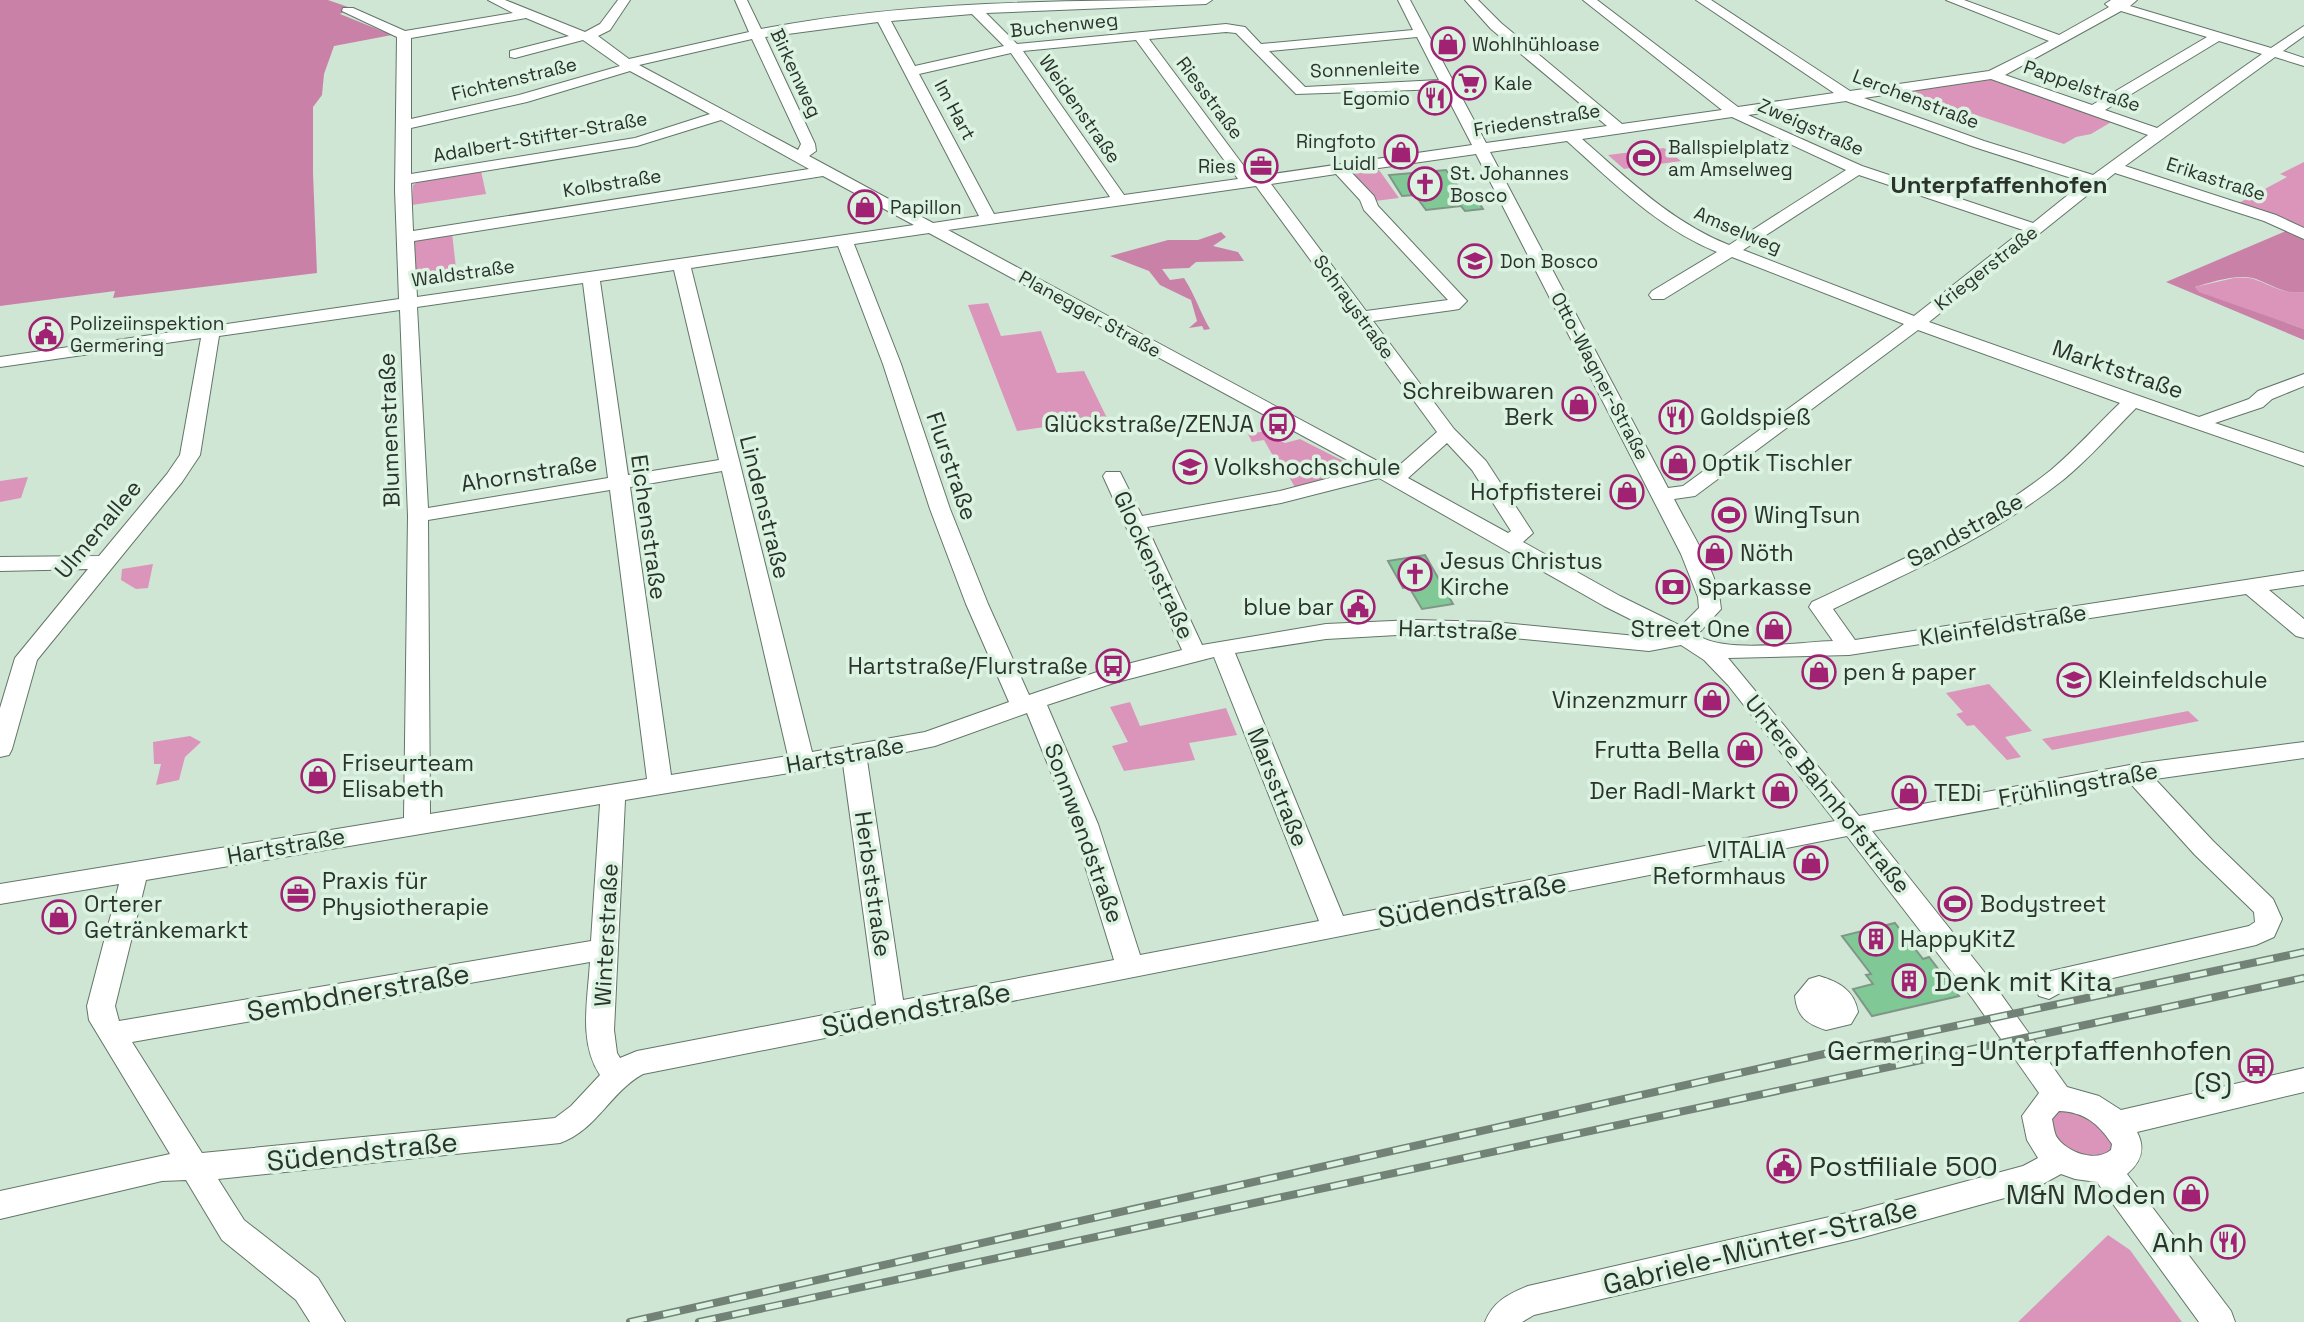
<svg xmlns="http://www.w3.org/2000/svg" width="2304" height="1322" viewBox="0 0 2304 1322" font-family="'Space Grotesk',sans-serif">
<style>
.green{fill:#db95ba}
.forest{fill:#ca81a8}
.building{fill:#80c997;stroke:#819687;stroke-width:2}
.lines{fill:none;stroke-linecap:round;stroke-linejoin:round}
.minor-casing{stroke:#627667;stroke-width:2}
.minor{fill:#fff;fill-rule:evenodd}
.rail-casing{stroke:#738277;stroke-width:8}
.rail{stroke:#dcf3e2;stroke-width:5;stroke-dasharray:17;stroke-linecap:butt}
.labels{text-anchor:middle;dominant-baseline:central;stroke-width:7;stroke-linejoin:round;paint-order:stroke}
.far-street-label{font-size:19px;fill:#2a332c;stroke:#dcf3e2}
.far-poi-label{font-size:19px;fill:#2a332c;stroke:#dcf3e2;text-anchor:start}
.street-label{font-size:23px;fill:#2a332c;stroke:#dcf3e2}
.poi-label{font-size:23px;fill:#2a332c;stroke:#dcf3e2;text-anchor:start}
.far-district-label{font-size:24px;font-weight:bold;fill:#2a332c;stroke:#dcf3e2}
.near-street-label{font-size:28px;fill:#2a332c;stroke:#dcf3e2}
.near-poi-label{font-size:28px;fill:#2a332c;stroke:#dcf3e2;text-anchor:end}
</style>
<rect width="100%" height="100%" fill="#cfe6d5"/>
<!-- green -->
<g class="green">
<polygon points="1987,79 2002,82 2113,121 2091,134 2076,137 2064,144 1903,91"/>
<polygon points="1664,148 1681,161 1624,169 1608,155"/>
<polygon points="2304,162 2304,229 2237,204 2287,177 2280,174"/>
<polygon points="1379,170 1399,198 1375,201 1351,174"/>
<polygon points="481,171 486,194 412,205 413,185 422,180"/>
<polygon points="452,233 456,268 415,275 413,239"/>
<path d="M2234,278c7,0 16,-1 22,2 17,6 29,15 48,12v37l-106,-37 -3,-5z"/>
<polygon points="988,303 1001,336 1041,331 1057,373 1084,371 1107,418 1017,431 968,305"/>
<polygon points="1283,428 1287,431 1276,436 1280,439 1278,440 1285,443 1300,439 1355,467 1354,471 1340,479 1296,489 1281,463 1277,463 1264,440 1252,442 1248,434"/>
<polygon points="28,477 21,498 0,502 0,481"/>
<polygon points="153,564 148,588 136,589 121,580 122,569"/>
<polygon points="1989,684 2032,731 2005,737 2021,757 2007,760 1974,725 1967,726 1956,714 1963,712 1946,693"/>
<polygon points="1130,702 1140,726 1226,708 1237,735 1189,743 1195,760 1124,771 1112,746 1128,742 1110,707"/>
<polygon points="2188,711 2199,721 2052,750 2042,739"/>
<polygon points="190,736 201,742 185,757 179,780 156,785 161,764 154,764 153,742"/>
<polygon points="2077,1108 2114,1137 2111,1157 2070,1157 2046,1122 2053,1111"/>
<polygon points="2108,1235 2130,1250 2182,1322 2018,1322"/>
</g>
<!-- forest -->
<g class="forest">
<polygon points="0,0 328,0 351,8 340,14 392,35 334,46 324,74 322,95 313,107 313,173 317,273 113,298 115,291 0,306"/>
<path d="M2286,231l18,9v52c-20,3 -31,-7 -48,-13 -18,-6 -44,3 -61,8l4,5 105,37v11l-138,-58z"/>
<path d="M1221,232l5,5 -13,9 25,6 6,9 -48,1 -7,6 -27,1 8,11 14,-2c11,17 16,34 26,51l-6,1 -2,-4 -13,2 8,-7 -6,-21 -31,-15 -11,-14 -39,-15 58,-16h30z"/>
</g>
<!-- building -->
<g class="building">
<polygon points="1446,170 1460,189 1467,197 1474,196 1483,209 1465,211 1461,206 1426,210 1415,195 1402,196 1389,175"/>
<polygon points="1425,555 1453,604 1422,609 1409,587 1403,588 1388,561"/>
<polygon points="1895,923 1923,959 1929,957 1959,996 1872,1016 1853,989 1873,984 1866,975 1871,974 1842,936"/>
</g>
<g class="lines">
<defs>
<g id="minor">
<path d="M488,0h17l80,32 15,-8 18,-24h12l-20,30 -12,6 31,23 120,-27 -14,-32h12l14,29c147,-28 302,-29 451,-29l-6,4 -220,9 31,31 209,-20 19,3 16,17 152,-14 -15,-30h12l76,143 121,-17 -116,-97 -26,-29h13l23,23 121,101 100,-14 -139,-110h14l141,107 96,-14 -138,-93h15l139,91 139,-20 60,-30 -103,-41h18l95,35 50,-28 -4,-3 6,-4h26l-7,6 141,42 33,-22v10l-21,15 21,7v8l-29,-9 -150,109 151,49 28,13v11l-40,-18 -149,-48 -186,149 270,95 50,-18 9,-8 46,-17v12l-32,13 -9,8 -48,16 89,30v13l-168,-58c-24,24 -46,50 -73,72 -69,55 -151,91 -230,129l22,31 449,-69v14l-35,5 35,29v19l-8,-2 -50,-42 -397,61 -121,3 131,158 276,-52 169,-22v16l-149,21 58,62 60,58 9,20 -8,18 -18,8 -187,43 -20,11 -10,-3 -4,-8 4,-8 12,-9 198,-45 6,-4 -1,-10 -59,-57 -65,-72 -258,48 121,152 74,104 32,9 22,14 183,-42v24l-167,40c9,17 4,30 -10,42l104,137 4,11h-36l-102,-140 -22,-3 -14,-5 -31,17 -170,47 -326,77 -12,7h-37c8,-20 23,-28 43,-36l332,-76 163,-44 15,-8 -11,-18 -5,-24 17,-23 -66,-94 -126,-163 -1204,238c-33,18 -46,56 -83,69l-342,36 26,41 74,58 27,44h-35l-14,-22 -74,-60 -36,-60 -24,1 -162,38v-28l170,-37 -81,-134 -2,-14 32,-122 -119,20v-20l404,-66 4,-302 -8,-206 -181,26 -19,119 -18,27 -145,178 -25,89 -3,6 -9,2v-49l15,-50 73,-89 -88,2v-14l99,-1 68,-82 13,-19 21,-117 -201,29v-10l399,-58 -4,-109 2,-153 -55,-26 1,-3h10l52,23 108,-18zM2121,11l86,26 -115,68 -87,-30zM972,14l32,32 -89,20 -24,-45zM526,18l43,18 -59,15v6l5,1 68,-18 37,26 -101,29 -108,24v-81zM878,22l101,194 -46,7 -124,-67 7,-5 -1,-7 -50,-107zM1226,32l10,1 60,61 147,-5 29,56 -220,32 -103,-138zM1417,37l22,43 -134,7 -36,-36zM752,39l49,105 -3,6 -159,-85zM1136,40l102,139 -114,16 -101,-144zM2219,41l43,13 -105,74 -52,-18zM1011,53l99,144 -116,17 -75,-140zM630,71l80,43 -75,24 -224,36v-46l116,-26zM1991,79l157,56 -55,40 -109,-34 -120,-43zM1846,101l128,46 110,35 -51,41 -171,-57 -114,-51zM1732,117l114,53 -117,75c-58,-23 -101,-66 -147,-106zM721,120l88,49 -396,62 -2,-48 226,-37zM1567,141c47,42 91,87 150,111l-65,39 -3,4 3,4h12l68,-42 172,67 -221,162 -15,2 -178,-336zM1476,154l205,400 17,43 1,11 -18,18 -61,-30 -97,-54 10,-9 -47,-72 -32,-32 -81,-108 80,-11 6,-1 8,-8 -89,-95 -4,-10 -23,-24zM1336,174l24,26 4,10 84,90 -82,11 -95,-127zM1859,175l164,55 -109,86 -171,-66zM823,176l91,49 -497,72 -3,-56zM1256,186l181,246 -43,38 -446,-240zM929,233l435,236 -84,22 -138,25 -22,-44h-14l-3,4 79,174 -82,21 -71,24 -41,-91 -38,-95 -49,-145 -47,-120zM838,246l45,118 47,145 36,95 43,98 -84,30 -113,20 -121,-484zM674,270l45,190 -91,15 -28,-194zM583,283l25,195 -180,30 -11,-201zM1918,330l202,73c-23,22 -44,46 -69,67 -71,57 -157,93 -239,132l-3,5 24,34c-35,1 -107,13 -136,-6l24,-26c-3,-38 -30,-76 -47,-110l21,-3zM1447,443l25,27 39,61 -3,2 -100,-55zM722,471l66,285 -117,19 -41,-288zM1379,478l225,128 60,30h-28l-142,-14 -79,-2 -89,4 -124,21 -55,-118 134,-24zM610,490l37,289 -217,35 -2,-294zM1415,634l99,4 135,13 32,-6 23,15 24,25 107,136 -492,95 -108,-263 91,-14zM1214,657l105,264 -179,34 -42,-131 -51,-119 70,-23zM1027,713l45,111 42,136 -211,40 -36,-240 68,-14zM843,764l33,241 -239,46 -17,7 -3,-5 -3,-23 11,-230zM600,804l-9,137 -472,80 -4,-15 31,-126zM590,962c-2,37 -12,80 10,113l-29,31 -16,12 -353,35 -70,-111zM2059,1111c25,1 39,12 53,33l-1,6c-16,13 -45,2 -55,-14 -2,-5 -3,-12 -4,-17z"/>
<path d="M1819,976c20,6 35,14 39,36l-7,12 -25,6c-19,-6 -29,-13 -31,-34l14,-17z"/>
</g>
</defs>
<!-- minor casing -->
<use href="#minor" class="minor-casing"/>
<!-- minor -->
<use href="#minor" class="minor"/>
<defs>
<g id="rail">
<polyline points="630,1322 1842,1050 2304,952"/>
<polyline points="699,1322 2304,978"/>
</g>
</defs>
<!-- rail casing -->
<use href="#rail" class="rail-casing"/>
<!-- rail -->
<use href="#rail" class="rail"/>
</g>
<!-- icons -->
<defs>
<symbol id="shop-ring" viewBox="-11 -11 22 22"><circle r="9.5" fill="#dcf3e2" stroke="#a12273" stroke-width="1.5"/><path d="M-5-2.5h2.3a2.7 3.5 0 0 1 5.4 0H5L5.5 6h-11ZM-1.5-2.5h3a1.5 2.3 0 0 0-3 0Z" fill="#a12273"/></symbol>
<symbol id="supermarket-ring" viewBox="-11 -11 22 22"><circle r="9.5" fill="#dcf3e2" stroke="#a12273" stroke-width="1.5"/><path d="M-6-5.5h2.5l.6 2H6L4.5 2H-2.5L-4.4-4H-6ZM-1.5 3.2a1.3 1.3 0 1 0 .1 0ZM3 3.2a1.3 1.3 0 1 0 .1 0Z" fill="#a12273"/></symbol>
<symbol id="restaurant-ring" viewBox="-11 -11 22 22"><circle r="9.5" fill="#dcf3e2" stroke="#a12273" stroke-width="1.5"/><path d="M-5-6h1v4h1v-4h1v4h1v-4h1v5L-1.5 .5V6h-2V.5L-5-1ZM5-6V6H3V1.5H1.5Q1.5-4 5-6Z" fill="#a12273"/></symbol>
<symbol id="stadium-ring" viewBox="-11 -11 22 22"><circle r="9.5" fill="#dcf3e2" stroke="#a12273" stroke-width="1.5"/><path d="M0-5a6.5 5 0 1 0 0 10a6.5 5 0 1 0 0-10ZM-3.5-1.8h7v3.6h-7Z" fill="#a12273"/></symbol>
<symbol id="office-ring" viewBox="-11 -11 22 22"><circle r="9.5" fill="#dcf3e2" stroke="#a12273" stroke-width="1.5"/><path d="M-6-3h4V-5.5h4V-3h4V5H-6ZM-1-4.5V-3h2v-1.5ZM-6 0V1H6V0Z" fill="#a12273"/></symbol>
<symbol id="church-ring" viewBox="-11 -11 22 22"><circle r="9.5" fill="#dcf3e2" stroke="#a12273" stroke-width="1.5"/><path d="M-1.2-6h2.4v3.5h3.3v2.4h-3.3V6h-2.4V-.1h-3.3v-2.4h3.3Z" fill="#a12273"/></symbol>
<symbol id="school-ring" viewBox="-11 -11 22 22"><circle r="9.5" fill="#dcf3e2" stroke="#a12273" stroke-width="1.5"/><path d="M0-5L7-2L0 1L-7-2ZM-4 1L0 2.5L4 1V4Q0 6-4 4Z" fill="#a12273"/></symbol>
<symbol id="civic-ring" viewBox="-11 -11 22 22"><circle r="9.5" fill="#dcf3e2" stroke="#a12273" stroke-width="1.5"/><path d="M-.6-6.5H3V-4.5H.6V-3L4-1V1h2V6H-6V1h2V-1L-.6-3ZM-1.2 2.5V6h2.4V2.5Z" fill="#a12273"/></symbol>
<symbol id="bus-ring" viewBox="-11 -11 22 22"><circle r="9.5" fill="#dcf3e2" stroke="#a12273" stroke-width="1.5"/><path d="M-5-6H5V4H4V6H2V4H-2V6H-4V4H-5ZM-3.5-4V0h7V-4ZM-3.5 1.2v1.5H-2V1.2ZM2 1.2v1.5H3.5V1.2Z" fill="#a12273"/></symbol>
<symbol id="university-ring" viewBox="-11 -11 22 22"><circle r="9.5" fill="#dcf3e2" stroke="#a12273" stroke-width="1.5"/><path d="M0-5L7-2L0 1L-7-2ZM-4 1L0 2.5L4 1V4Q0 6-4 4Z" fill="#a12273"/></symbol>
<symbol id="bank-ring" viewBox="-11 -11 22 22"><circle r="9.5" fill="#dcf3e2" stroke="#a12273" stroke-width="1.5"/><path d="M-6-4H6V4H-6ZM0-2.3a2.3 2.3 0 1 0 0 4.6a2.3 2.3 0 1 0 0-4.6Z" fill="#a12273"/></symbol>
<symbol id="building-ring" viewBox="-11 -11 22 22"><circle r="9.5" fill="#dcf3e2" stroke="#a12273" stroke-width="1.5"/><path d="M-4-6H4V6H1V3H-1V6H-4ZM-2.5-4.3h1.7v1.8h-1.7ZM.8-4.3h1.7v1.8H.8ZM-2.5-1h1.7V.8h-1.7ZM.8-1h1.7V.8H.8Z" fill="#a12273"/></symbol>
</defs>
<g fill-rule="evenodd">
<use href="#shop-ring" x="1429" y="25" width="38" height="38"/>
<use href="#supermarket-ring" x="1450" y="64" width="38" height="38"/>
<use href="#restaurant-ring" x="1416" y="79" width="38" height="38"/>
<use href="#shop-ring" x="1382" y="133" width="38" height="38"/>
<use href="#stadium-ring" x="1625" y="139" width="38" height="38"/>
<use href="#office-ring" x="1242" y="147" width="38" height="38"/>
<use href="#church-ring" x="1406" y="165" width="38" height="38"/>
<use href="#shop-ring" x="846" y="188" width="38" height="38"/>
<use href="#school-ring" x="1456" y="242" width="38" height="38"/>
<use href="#civic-ring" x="27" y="315" width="38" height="38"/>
<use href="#shop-ring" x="1560" y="385" width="38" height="38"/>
<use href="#restaurant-ring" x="1657" y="398" width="38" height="38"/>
<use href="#bus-ring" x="1259" y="405" width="38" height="38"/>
<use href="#shop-ring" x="1659" y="444" width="38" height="38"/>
<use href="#university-ring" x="1171" y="448" width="38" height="38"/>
<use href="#shop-ring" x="1608" y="473" width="38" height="38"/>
<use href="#stadium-ring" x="1710" y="496" width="38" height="38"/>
<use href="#shop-ring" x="1696" y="534" width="38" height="38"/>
<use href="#church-ring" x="1396" y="555" width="38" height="38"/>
<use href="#bank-ring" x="1654" y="568" width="38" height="38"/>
<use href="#civic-ring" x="1339" y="588" width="38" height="38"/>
<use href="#shop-ring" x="1755" y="610" width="38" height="38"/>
<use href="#bus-ring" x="1094" y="647" width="38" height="38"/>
<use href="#shop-ring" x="1800" y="653" width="38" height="38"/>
<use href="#school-ring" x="2055" y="661" width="38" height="38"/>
<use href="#shop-ring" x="1693" y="681" width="38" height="38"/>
<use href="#shop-ring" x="1726" y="731" width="38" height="38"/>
<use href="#shop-ring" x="299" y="757" width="38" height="38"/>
<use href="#shop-ring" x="1761" y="772" width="38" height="38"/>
<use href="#shop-ring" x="1890" y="774" width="38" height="38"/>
<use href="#shop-ring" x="1792" y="844" width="38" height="38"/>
<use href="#office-ring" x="279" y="875" width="38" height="38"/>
<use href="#stadium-ring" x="1936" y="885" width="38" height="38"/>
<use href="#shop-ring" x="40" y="898" width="38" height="38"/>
<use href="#building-ring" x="1857" y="920" width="38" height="38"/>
<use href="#building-ring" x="1890" y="962" width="38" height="38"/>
<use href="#bus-ring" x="2237" y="1047" width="38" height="38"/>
<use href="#civic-ring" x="1765" y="1147" width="38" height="38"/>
<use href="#shop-ring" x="2172" y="1175" width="38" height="38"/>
<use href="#restaurant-ring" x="2209" y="1223" width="38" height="38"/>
</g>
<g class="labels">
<!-- far-street labels -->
<g class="far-street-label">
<text transform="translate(1064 25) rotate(-6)">Buchenweg</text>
<text transform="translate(1365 69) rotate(-2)">Sonnenleite</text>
<text transform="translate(796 73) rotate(65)">Birkenweg</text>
<text transform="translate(514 79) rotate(-14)">Fichtenstraße</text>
<text transform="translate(2082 86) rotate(19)">Pappelstraße</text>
<text transform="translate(1210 98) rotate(53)">Riesstraße</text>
<text transform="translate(1916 99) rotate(21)">Lerchenstraße</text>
<text transform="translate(1080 109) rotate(55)">Weidenstraße</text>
<text transform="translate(955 110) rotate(62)">Im Hart</text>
<text transform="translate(1537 120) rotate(-9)">Friedenstraße</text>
<text transform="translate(1811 127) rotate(24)">Zweigstraße</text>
<text transform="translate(540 137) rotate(-10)">Adalbert-Stifter-Straße</text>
<text transform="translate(2216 179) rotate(18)">Erikastraße</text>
<text transform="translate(612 183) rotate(-9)">Kolbstraße</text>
<text transform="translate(1738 230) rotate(23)">Amselweg</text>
<text transform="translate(1986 268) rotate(-38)">Kriegerstraße</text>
<text transform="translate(463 273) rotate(-8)">Waldstraße</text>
<text transform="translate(1354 307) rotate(54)">Schraystraße</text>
<text transform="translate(1090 314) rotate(29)">Planegger Straße</text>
<text transform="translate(1600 376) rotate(62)">Otto-Wagner-Straße</text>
</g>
<!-- far-poi labels -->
<g class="far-poi-label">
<text x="1472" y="44">Wohlhühloase</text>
<text x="1494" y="83">Kale</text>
<text x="1410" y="98" text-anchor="end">Egomio</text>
<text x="1376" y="141" text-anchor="end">Ringfoto<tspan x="1376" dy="22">Luidl</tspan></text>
<text x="1668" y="147">Ballspielplatz<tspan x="1668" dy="22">am Amselweg</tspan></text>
<text x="1236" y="166" text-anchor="end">Ries</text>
<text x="1450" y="173">St. Johannes<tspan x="1450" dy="22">Bosco</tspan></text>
<text x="890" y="207">Papillon</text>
<text x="1500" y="261">Don Bosco</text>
<text x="70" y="323">Polizeiinspektion<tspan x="70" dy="22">Germering</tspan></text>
</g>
<!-- street labels -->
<g class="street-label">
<text transform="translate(2118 369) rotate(19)">Marktstraße</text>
<text transform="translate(389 430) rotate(-92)">Blumenstraße</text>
<text transform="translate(952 466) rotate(71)">Flurstraße</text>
<text transform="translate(529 473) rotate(-9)">Ahornstraße</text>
<text transform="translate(765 507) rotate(76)">Lindenstraße</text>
<text transform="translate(649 527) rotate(82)">Eichenstraße</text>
<text transform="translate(98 529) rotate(-50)">Ulmenallee</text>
<text transform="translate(1965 530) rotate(-29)">Sandstraße</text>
<text transform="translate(1154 565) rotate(65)">Glockenstraße</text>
<text transform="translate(2003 625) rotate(-9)">Kleinfeldstraße</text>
<text transform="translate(1458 630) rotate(2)">Hartstraße</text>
<text transform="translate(845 755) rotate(-10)">Hartstraße</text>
<text transform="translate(2078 784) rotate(-10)">Frühlingstraße</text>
<text transform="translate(1278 787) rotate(68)">Marsstraße</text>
<text transform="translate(1828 794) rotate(51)">Untere Bahnhofstraße</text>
<text transform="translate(1084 833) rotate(70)">Sonnwendstraße</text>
<text transform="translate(286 846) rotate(-10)">Hartstraße</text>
<text transform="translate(873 884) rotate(82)">Herbststraße</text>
<text transform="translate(606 935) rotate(-87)">Winterstraße</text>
</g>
<!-- poi labels -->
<g class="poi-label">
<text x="1554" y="391" text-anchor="end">Schreibwaren<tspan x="1554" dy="26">Berk</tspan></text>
<text x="1700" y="417">Goldspieß</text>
<text x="1254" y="424" text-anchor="end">Glückstraße/ZENJA</text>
<text x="1702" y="463">Optik Tischler</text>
<text x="1214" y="467">Volkshochschule</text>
<text x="1602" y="492" text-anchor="end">Hofpfisterei</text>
<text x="1754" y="515">WingTsun</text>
<text x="1740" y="553">Nöth</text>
<text x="1440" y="561">Jesus Christus<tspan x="1440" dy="26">Kirche</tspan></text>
<text x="1698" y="587">Sparkasse</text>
<text x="1334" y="607" text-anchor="end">blue bar</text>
<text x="1750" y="629" text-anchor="end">Street One</text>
<text x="1088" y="666" text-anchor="end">Hartstraße/Flurstraße</text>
<text x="1843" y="672">pen &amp; paper</text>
<text x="2098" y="680">Kleinfeldschule</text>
<text x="1688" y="700" text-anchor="end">Vinzenzmurr</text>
<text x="1720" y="750" text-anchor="end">Frutta Bella</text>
<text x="342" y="763">Friseurteam<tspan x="342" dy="26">Elisabeth</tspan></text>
<text x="1756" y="791" text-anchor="end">Der Radl-Markt</text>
<text x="1934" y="793">TEDi</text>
<text x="1786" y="850" text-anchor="end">VITALIA<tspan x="1786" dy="26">Reformhaus</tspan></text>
<text x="322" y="881">Praxis für<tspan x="322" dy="26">Physiotherapie</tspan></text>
<text x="84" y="904">Orterer<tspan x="84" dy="26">Getränkemarkt</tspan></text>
<text x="1980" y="904">Bodystreet</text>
<text x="1900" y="939">HappyKitZ</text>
</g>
<!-- far-district labels -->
<g class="far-district-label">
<text x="1999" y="184">Unterpfaffenhofen</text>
</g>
<!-- near-street labels -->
<g class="near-street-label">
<text transform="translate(1472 900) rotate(-11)">Südendstraße</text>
<text transform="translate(358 992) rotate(-10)">Sembdnerstraße</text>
<text transform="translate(916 1009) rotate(-11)">Südendstraße</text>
<text transform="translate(362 1151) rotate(-6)">Südendstraße</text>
<text transform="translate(1760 1246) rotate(-14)">Gabriele-Münter-Straße</text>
</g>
<!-- near-poi labels -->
<g class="near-poi-label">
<text x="1934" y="981" text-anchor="start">Denk mit Kita</text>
<text x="2232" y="1050">Germering-Unterpfaffenhofen<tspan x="2232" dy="32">(S)</tspan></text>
<text x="1809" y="1166" text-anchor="start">Postfiliale 500</text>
<text x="2166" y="1194">M&amp;N Moden</text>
<text x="2204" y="1242">Anh</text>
</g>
</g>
</svg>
